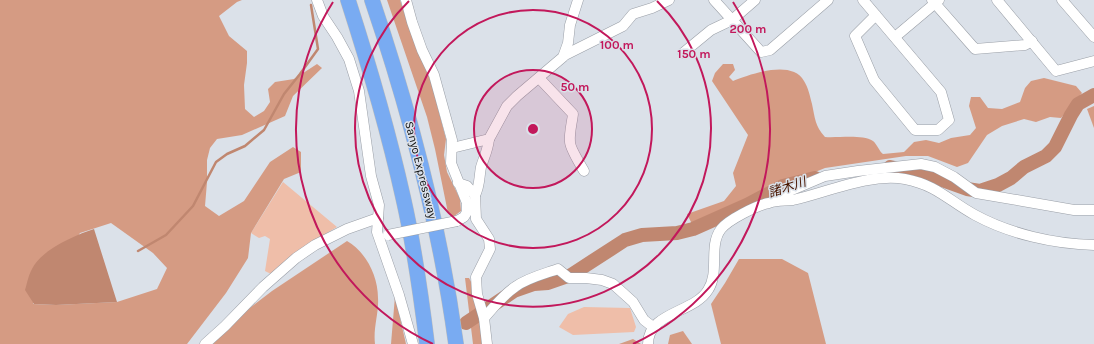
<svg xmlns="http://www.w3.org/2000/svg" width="1094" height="344" viewBox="0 0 1094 344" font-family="Karla,'Noto Sans JP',sans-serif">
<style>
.green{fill:#efbea9}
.forest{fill:#d59b83;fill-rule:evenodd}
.water{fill:#c08770}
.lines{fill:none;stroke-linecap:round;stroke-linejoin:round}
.stream{stroke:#c08770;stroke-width:2.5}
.river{stroke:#c08770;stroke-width:14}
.minor-casing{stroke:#9a9fa7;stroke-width:11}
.highway-casing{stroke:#bcbdbd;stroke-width:16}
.minor{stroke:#fff;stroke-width:10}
.highway{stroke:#79abf2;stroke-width:15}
.minor-bridge-casing{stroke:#9a9fa7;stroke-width:11;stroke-linecap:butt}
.minor-bridge{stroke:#fff;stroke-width:10}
.ring{fill:none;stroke:#c2185b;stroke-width:2}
.labels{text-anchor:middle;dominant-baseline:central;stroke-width:3;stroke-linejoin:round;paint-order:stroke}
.street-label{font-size:12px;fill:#111315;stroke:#dbe1e9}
.water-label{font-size:13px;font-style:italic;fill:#4a1600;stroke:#dbe1e9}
.centre{fill:#c2185b;stroke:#dbe1e9;stroke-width:2}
.ring-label{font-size:12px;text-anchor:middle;font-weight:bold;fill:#c2185b;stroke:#dbe1e9;stroke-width:3;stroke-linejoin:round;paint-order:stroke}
</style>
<rect width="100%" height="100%" fill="#dbe1e9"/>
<!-- green -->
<g class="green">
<polygon points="283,182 337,227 317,239 271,274 265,271 270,239 265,236 259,238 251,233"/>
<polygon points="584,307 630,308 636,327 634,332 573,335 559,327 568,314"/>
</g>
<!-- forest -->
<g class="forest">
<path d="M0,0h242l-5,2 -18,14 10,20 18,15v12l-3,22 1,24 9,8 10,-6 6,-9 -2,-13 7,-7 19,-3 23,-15 5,4 -29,28 -8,20 -43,19 -25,4 -7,9 -3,12v22l-2,24 14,10 25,-15 26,-39 23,-15 8,5v20l-17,7 -33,54 -3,25 -22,35 -39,51h-187zM111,223l42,30 14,15 -10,21 -40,13 -61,3 -23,-1 47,-71z"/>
<polygon points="387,0 400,0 416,48 430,78 446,139 444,155 447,172 460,199 461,211 453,217 448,213 435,149 427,117"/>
<path d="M723,64h10l2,6 -6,7 4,4c18,-7 59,-22 71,0 4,6 6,15 8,23 3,14 3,22 13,33 14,1 37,-3 48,4 4,3 6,10 10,13l21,-2 10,-10 12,-2 13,3 12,-5 19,-3 6,-7 -7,-22 2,-9h9l8,11 14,1 18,-7 5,-14 6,-7 13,-3 32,8 6,7 -21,25 -11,-1 -14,5 -12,-3 -22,7 -15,9 -19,28 -11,4 -29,-11h-22l-81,12 -32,13 -26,6 -61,40 -14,-3 -5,-10 37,-13 12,-15 -3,-13 15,-38 -36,-54 3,-8z"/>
<polygon points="1094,106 1094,128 1087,109"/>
<path d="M347,241c19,11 31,35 31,57 1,15 -5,30 -3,46h-166l33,-30 30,-23z"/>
<polygon points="739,259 782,259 808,273 826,344 721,344 711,304 725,283"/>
<path d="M465,278h4c9,15 12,48 14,66h-10z"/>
<polygon points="395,296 406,344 391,344"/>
<polygon points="683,331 692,344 668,344 670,335"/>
<polygon points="633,339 641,344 619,344"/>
</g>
<!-- water -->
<path class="water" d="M94,229l23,73 -61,3 -22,-1 -9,-14c2,-6 3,-14 7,-21 9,-19 43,-34 62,-40z"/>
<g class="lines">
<!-- stream -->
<polyline class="stream" points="138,251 166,235 193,206 216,162 227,154 245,146 264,130 284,94 300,74 318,49 311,5"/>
<!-- river -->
<g class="river">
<polyline points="890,167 928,175 967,189 980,191 998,185 1011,178 1024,167 1046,156 1055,147 1071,115 1078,104 1094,95"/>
<polyline points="466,323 514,291 534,284 548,283 571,275 625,240 642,235 677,233 693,229 747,205 783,186 815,178"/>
</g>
<defs>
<g id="minor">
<polyline points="317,0 323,16 337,37 349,59 359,91 371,176 379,205 377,232 399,295 413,344"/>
<polyline points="406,0 412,22 422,50 434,75 452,140 451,163 467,203 467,212 464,217 457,221"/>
<polyline points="714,0 761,52 770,50 828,0"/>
<polyline points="863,0 941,92 949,120 938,130 915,130 874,80 855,36 876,15"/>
<polyline points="932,0 975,49 1025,45 1032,41"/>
<polyline points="997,0 1056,71 1094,61"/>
<polyline points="1062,0 1094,37"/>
<polyline points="895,37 939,0"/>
<polyline points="683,53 711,30 732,20 755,0"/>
<polyline points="565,55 623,26 633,14 652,8 669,0"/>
<path d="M539,78l34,36c-1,9 -4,19 -3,28 0,5 11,24 14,29"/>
<polyline points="452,148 489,139 507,106 517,96 563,57 568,43 570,25 578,0"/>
<polyline points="458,183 467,186 475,195 476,219 489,239 490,249 476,277 477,294 484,318 487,344"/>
<path d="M475,195c5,-9 4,-18 6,-28 3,-10 7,-17 8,-28"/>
<polyline points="774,200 792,190 825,176 858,171 921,164 935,167 954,177 976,193 1074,210 1094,210"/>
<path d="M484,318c9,-10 19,-23 31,-31 12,-9 29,-13 43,-18l11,9h17l16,2 11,4 20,18 11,18 9,7"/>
<polyline points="205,344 225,326 263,287 296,258 315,245 347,229 378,218"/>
<path d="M648,344c0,-32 46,-31 60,-54 12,-18 0,-44 13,-61 7,-9 36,-24 48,-26 7,-3 16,-2 24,-3 35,-8 76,-27 112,-21 32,6 44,22 70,36 35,19 79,29 119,30"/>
</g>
<g id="highway">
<path d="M348,0c21,65 40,130 55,197 11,48 18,98 24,147"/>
<path d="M372,0c38,112 68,227 84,344"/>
</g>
</defs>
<!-- minor casing -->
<use href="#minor" class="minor-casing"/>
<!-- highway casing -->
<use href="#highway" class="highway-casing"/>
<!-- minor -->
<use href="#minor" class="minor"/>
<!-- highway -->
<use href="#highway" class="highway"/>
<defs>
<polyline id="minor-bridge" points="388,235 457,221"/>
</defs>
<!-- minor-bridge casing -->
<use href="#minor-bridge" class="minor-bridge-casing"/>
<!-- minor-bridge -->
<use href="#minor-bridge" class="minor-bridge"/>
</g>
<!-- distance rings -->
<circle cx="533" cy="129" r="59" fill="#c2185b" fill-opacity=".12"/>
<g class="ring">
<circle cx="533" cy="129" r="59"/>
<circle cx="533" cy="129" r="119"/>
<path d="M657 1A178 178 0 1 1 409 1"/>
<path d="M433 344A237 237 0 0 1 333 2M733 2A237 237 0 0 1 633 344"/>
</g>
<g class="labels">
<!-- street labels -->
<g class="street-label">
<text transform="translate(421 170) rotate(76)">Sanyo Expressway</text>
</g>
<!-- water labels -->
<g class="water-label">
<text transform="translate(787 187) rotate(-18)">諸木川</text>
</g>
</g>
<circle cx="533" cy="129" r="6" class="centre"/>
<g class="ring-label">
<text x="748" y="33">200 m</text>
<text x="617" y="49">100 m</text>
<text x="694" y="58">150 m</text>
<text x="575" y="91">50 m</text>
</g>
</svg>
